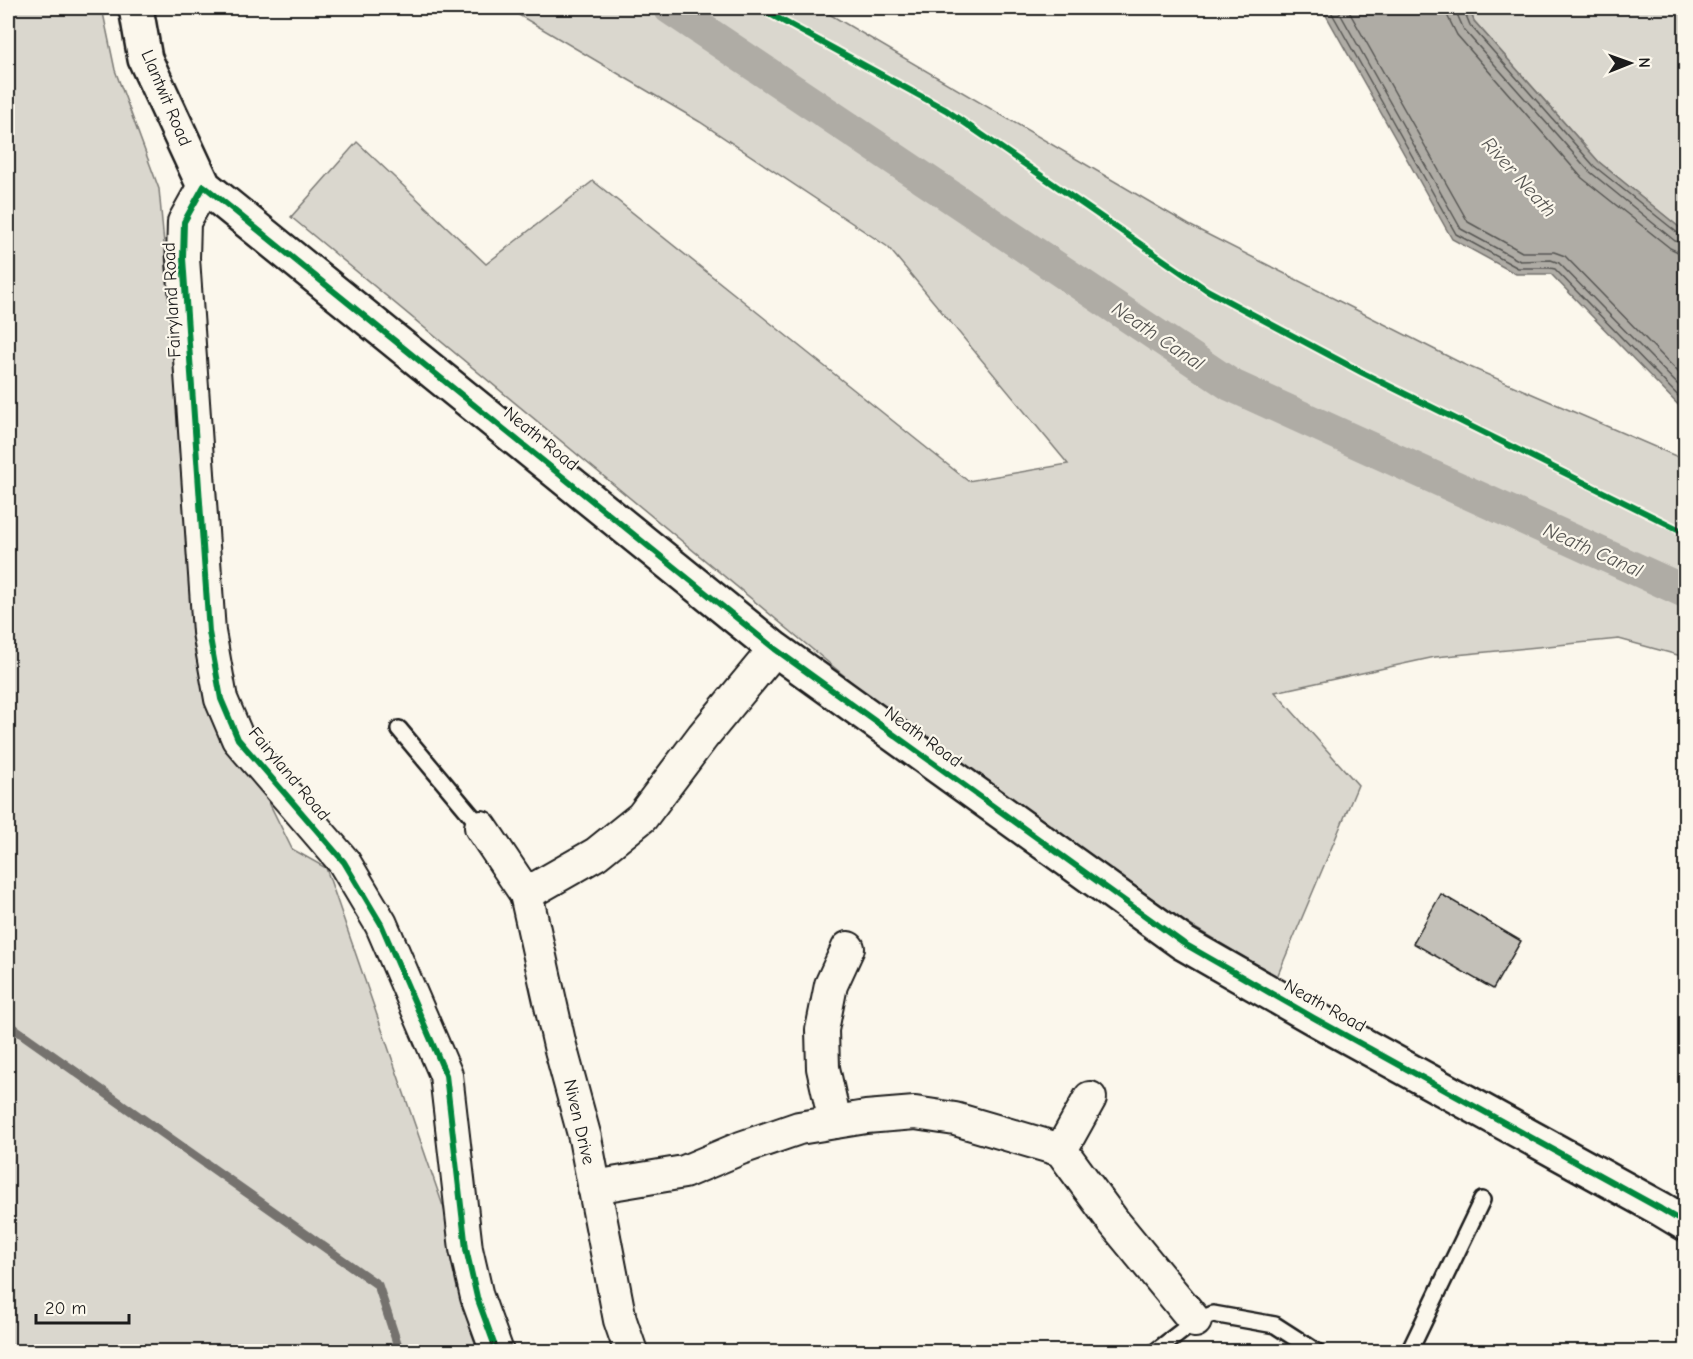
<svg xmlns="http://www.w3.org/2000/svg" width="1693" height="1359" viewBox="0 0 1693 1359" font-family="'Comic Neue',sans-serif">
<style>
.green{fill:#dad7ce;stroke:#7b7a75;stroke-width:1.5}
.water{fill:#afaca5;stroke:#74726e;stroke-width:1.5}
.lines{fill:none;stroke-linecap:round;stroke-linejoin:round}
.shore{stroke:#575653;stroke-width:1.5}
.stream{stroke:#74726e;stroke-width:9}
.canal{stroke:#afaca5;stroke-width:33}
.building{fill:#c3c0b8;stroke:#1c1c1c;stroke-width:1.5}
.service-casing{stroke:#1c1c1c;stroke-width:20}
.minor-casing{stroke:#1c1c1c;stroke-width:36}
.secondary-casing{stroke:#1c1c1c;stroke-width:38}
.service{stroke:#fbf7ec;stroke-width:15}
.minor{stroke:#fbf7ec;stroke-width:32}
.secondary{stroke:#fbf7ec;stroke-width:33}
.cycleway-casing{stroke:#fbf7ec;stroke-width:10}
.cycleway{stroke:#00873e;stroke-width:6}
.labels{text-anchor:middle;dominant-baseline:central;stroke-width:4.5;stroke-linejoin:round;paint-order:stroke}
.street-label{font-size:18px;fill:#1c1c1c;stroke:#fbf7ec}
.water-label{font-size:20px;font-style:italic;fill:#575653;stroke:#fbf7ec}
</style>
<rect width="100%" height="100%" fill="#fbf7ec"/>
<filter id="ink" filterUnits="userSpaceOnUse"><feTurbulence type="fractalNoise" baseFrequency=".0167" numOctaves="2"/><feDisplacementMap in="SourceGraphic" scale="12" xChannelSelector="R" yChannelSelector="G"/><feConvolveMatrix kernelMatrix="1 2 1 2 8 2 1 2 1" color-interpolation-filters="sRGB"/></filter>
<g filter="url(#ink)">
<!-- green -->
<g class="green">
<polygon points="8,8 102,8 115,70 159,189 203,669 292,849 326,868 469,1281 476,1351 8,1351"/>
<polygon points="507,8 819,8 1189,225 1463,364 1685,460 1685,657 1619,639 1435,657 1275,692 1358,785 1277,977 1190,925 877,703 291,217 357,142 486,264 593,181 968,481 1068,464 888,247 700,122"/>
<polygon points="1469,8 1685,8 1685,232 1599,162 1474,21"/>
</g>
<!-- water -->
<polygon class="water" points="1322,8 1469,8 1474,21 1599,162 1685,232 1685,412 1551,274 1516,274 1452,239"/>
<g class="lines">
<!-- shore -->
<g class="shore">
<polyline points="1329,8 1456,234 1518,268 1550,268 1555,269 1686,404"/>
<polyline points="1337,8 1461,229 1520,261 1551,260 1559,263 1686,393"/>
<polyline points="1347,8 1468,222 1522,252 1554,252 1565,256 1686,380"/>
<polyline points="1447,8 1448,17 1457,35 1582,178 1670,248 1678,252 1686,253"/>
<polyline points="1456,8 1457,14 1464,30 1589,171 1675,241 1686,244"/>
<polyline points="1463,8 1470,25 1594,166 1679,234 1686,236"/>
</g>
<!-- stream -->
<polyline class="stream" points="8,1024 378,1285 400,1352"/>
<!-- canal -->
<polyline class="canal" points="670,8 1231,385 1686,592"/>
</g>
<!-- building -->
<polygon class="building" points="1441,894 1521,941 1493,989 1413,943"/>
<g class="lines">
<defs>
<g id="service">
<polyline points="399,729 481,827"/>
<polyline points="1155,1352 1195,1321 1213,1314 1275,1325 1317,1352"/>
<polyline points="1409,1352 1482,1200"/>
</g>
<g id="minor">
<polyline points="204,186 184,222 183,258 209,632 221,699 238,739 344,862 381,924 446,1075 466,1249 477,1297 497,1352"/>
<polyline points="481,827 526,894 596,854 642,817 703,736 775,649"/>
<polyline points="526,894 560,1046 585,1138 620,1320 631,1352"/>
<polyline points="835,1122 823,1068 822,1030 831,985 848,948"/>
<polyline points="1061,1150 1090,1098"/>
<polyline points="594,1187 684,1172 741,1148 799,1128 866,1117 915,1113 955,1119 1061,1150 1113,1221 1195,1321"/>
</g>
<polyline id="secondary" points="136,8 145,59 204,186 775,649 1183,943 1314,1018 1661,1209 1686,1224"/>
</defs>
<!-- service casing -->
<use href="#service" class="service-casing"/>
<!-- minor casing -->
<use href="#minor" class="minor-casing"/>
<!-- secondary casing -->
<use href="#secondary" class="secondary-casing"/>
<!-- service -->
<use href="#service" class="service"/>
<!-- minor -->
<use href="#minor" class="minor"/>
<!-- secondary -->
<use href="#secondary" class="secondary"/>
<defs>
<g id="cycleway">
<polyline points="759,8 946,110 1207,290 1363,373 1686,533"/>
<polyline points="497,1352 477,1297 466,1249 446,1075 381,924 344,862 238,739 221,699 209,632 183,258 184,222 204,186 775,649 1183,943 1314,1018 1661,1209 1686,1224"/>
</g>
</defs>
<!-- cycleway casing -->
<use href="#cycleway" class="cycleway-casing"/>
<!-- cycleway -->
<use href="#cycleway" class="cycleway"/>
</g>
</g>
<g class="labels">
<!-- street labels -->
<g class="street-label">
<text transform="translate(166 98) rotate(67)">Llantwit Road</text>
<text transform="translate(172 300) rotate(-93)">Fairyland Road</text>
<text transform="translate(541 439) rotate(39)">Neath Road</text>
<text transform="translate(923 737) rotate(36)">Neath Road</text>
<text transform="translate(289 774) rotate(50)">Fairyland Road</text>
<text transform="translate(1325 1006) rotate(29)">Neath Road</text>
<text transform="translate(579 1122) rotate(77)">Niven Drive</text>
</g>
<!-- water labels -->
<g class="water-label">
<text transform="translate(1519 177) rotate(48)">River Neath</text>
<text transform="translate(1158 336) rotate(34)">Neath Canal</text>
<text transform="translate(1593 550) rotate(24)">Neath Canal</text>
</g>
</g>
<!-- margin -->
<rect width="1693" height="1359" fill="none" stroke="#fbf7ec" stroke-width="30"/>
<rect x="15" y="15" width="1663" height="1329" fill="none" stroke="#1c1c1c" stroke-width="2" filter="url(#ink)"/>
<!-- north arrow -->
<g transform="translate(1630 63) rotate(89)" stroke="#fbf7ec" stroke-width="4.5" paint-order="stroke">
<path d="M0-4.5L10 22L0 15L-10 22Z" fill="#1c1c1c"/>
<text y="-9" font-size="16" font-weight="bold" text-anchor="middle" fill="#1c1c1c">N</text>
</g>
<!-- scale -->
<path d="M36 1314v9h93v-9" fill="none" stroke="#1c1c1c" stroke-width="3"/>
<text x="45" y="1314" font-size="18" fill="#1c1c1c" stroke="#fbf7ec" stroke-width="4.5" paint-order="stroke">20 m</text>
</svg>
